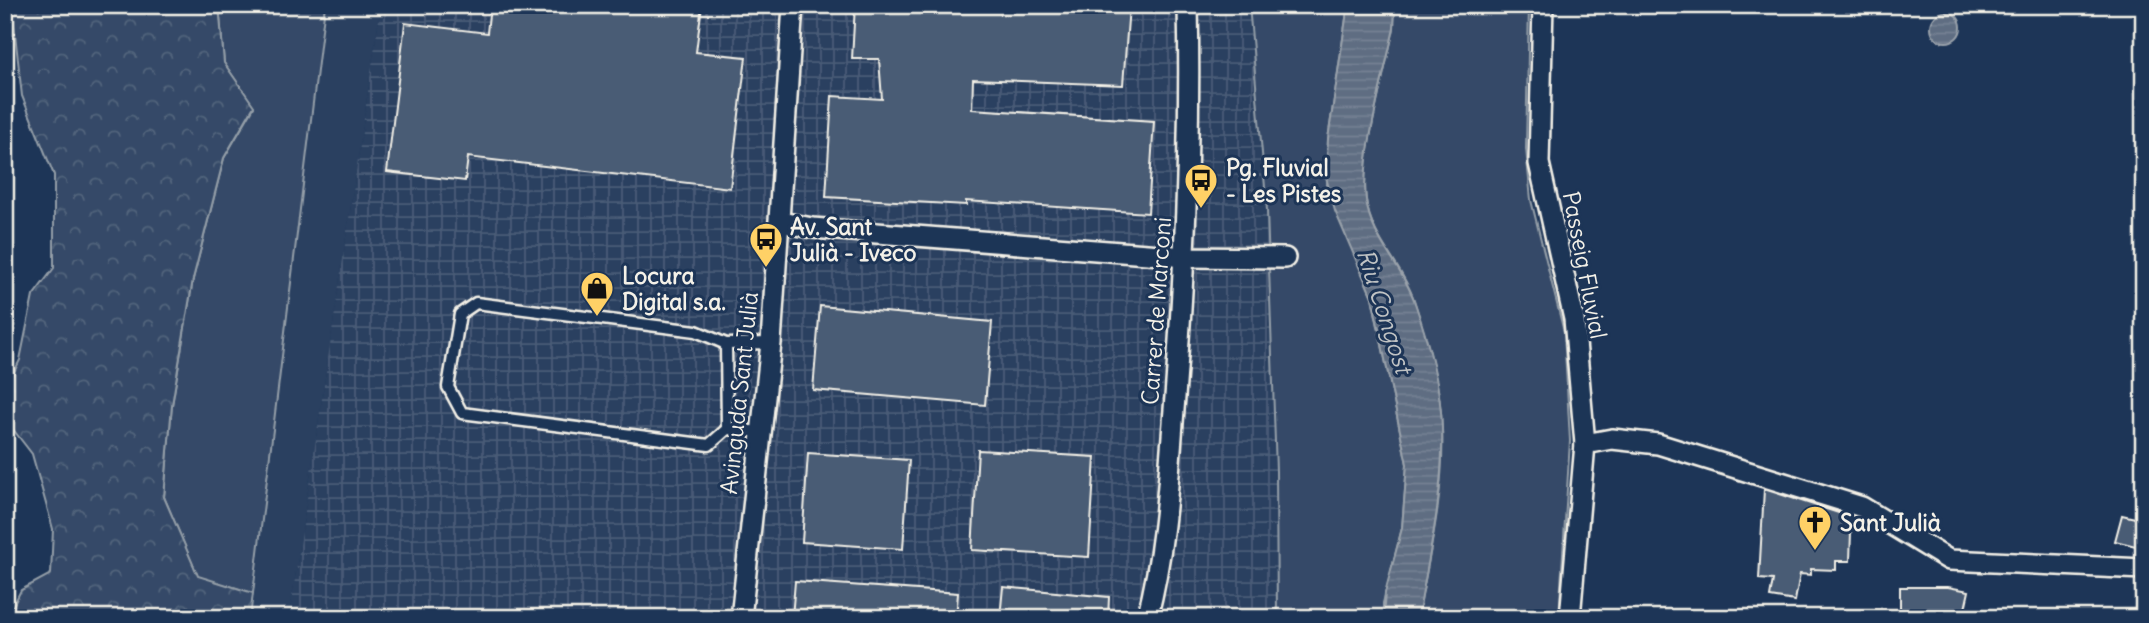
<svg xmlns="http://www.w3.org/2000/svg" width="2149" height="623" viewBox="0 0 2149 623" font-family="Delius,sans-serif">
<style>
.built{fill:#2a4060}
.industrial{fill:url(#industrial-grid)}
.green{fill:#354a67;stroke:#949ea8;stroke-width:2}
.forest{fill:url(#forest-crowns);stroke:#949ea8;stroke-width:2}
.water{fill:url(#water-rules);stroke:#9aa2ab;stroke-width:2}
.building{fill:#485b74;stroke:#f4f1e8;stroke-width:2}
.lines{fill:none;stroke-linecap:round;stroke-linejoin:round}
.service-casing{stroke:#f4f1e8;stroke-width:15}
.minor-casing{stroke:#f4f1e8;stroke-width:24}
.service{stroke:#1d3557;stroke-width:10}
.minor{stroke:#1d3557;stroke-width:19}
.labels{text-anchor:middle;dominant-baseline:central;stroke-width:6;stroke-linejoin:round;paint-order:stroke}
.poi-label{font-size:23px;font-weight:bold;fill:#f4f1e8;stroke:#1d3557;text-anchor:start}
.street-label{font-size:23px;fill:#f4f1e8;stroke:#1d3557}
.water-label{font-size:24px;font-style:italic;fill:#c0c3c4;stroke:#1d3557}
</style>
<defs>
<pattern id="industrial-grid" width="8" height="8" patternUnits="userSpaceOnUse" patternTransform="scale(1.75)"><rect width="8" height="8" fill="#2a4060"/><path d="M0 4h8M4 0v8" fill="none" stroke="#4a5c77"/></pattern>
<pattern id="forest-crowns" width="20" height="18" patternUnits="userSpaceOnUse" patternTransform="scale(1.75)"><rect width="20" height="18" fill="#354a67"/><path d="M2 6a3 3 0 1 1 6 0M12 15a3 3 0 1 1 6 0" fill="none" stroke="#53657d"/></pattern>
<pattern id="water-rules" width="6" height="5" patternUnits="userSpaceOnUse" patternTransform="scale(1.75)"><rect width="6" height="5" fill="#5e6d82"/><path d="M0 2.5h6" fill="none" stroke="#768294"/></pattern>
</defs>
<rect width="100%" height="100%" fill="#1d3557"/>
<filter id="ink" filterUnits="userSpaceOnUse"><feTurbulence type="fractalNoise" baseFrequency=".0143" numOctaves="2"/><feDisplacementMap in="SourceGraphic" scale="14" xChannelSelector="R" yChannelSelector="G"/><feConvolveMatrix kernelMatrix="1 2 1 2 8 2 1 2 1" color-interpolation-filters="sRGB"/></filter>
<g filter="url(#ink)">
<!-- built -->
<polygon class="built" points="325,5 381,5 289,618 250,618"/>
<!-- industrial -->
<polygon class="industrial" points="381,5 1249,5 1267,210 1276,471 1277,618 289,618"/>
<!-- green -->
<g class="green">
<polygon points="219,5 325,5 253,593 198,577 164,497 172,405 193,279 224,158 254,107 224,63"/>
<polygon points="1249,5 1348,5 1328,139 1327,185 1372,297 1407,464 1402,528 1383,603 1383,618 1277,618 1276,471 1267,210"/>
<path d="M1395,5h134l-3,144 5,51 33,132 6,109 -11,177h-141c11,-63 27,-126 24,-189 -1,-44 -15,-88 -28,-129 -12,-36 -43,-61 -48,-100 -6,-41 19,-129 28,-172z"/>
</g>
<!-- forest -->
<polygon class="forest" points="16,5 219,5 224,63 254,106 224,158 193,279 172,405 164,497 198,576 253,593 250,618 7,618 21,590 51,574 53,529 32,454 5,419 5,390 20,360 33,296 54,268 54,175 22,96 13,16"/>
<!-- water -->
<g class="water">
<path d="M1348,5h47l-1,23c-9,43 -34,131 -28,172 5,39 35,64 48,100 14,41 27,85 28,129 2,64 -13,126 -24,189h-35l2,-25 17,-65 5,-64 -35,-167 -37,-86 -9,-34 2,-38z"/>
<circle cx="1946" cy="27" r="15"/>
</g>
<!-- building -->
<g class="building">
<polygon points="490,5 702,5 696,52 746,57 730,188 468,157 465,181 387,172 405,23 487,33"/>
<polygon points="855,5 1129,6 1123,85 973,79 972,109 1154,121 1148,213 966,201 966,205 826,197 832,96 882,99 879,59 852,59"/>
<polygon points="820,306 992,322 985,405 813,390"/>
<polygon points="978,450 1095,457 1089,557 972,550"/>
<polygon points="808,453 909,460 903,549 802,542"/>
<polygon points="1764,489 1848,516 1842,532 1851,532 1850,561 1836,561 1836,570 1811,569 1811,575 1800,574 1795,601 1770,597 1773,580 1759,579"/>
<polygon points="2122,515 2144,520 2144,548 2115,541"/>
<polygon points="795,581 958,593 956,618 792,618"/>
<polygon points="1003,587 1109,597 1108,618 1000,618"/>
<polygon points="1900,587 1948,587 1969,591 1963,618 1900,618"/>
</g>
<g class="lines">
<defs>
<g id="service">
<polyline points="726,344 727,429"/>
<polyline points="762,432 727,429 709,445 462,413 448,387 460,314 476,303 696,331 726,344 771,343"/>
</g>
<g id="minor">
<polyline points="1543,5 1539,163 1574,319 1585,444 1570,618"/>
<polyline points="781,222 812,228 1186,257 1285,258"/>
<polyline points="1585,444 1612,439 1658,444 1862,507 1949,560 2144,569"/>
<polyline points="741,618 771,343 793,5"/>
<path d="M1147,618c19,-72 22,-147 28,-221 10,-131 16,-260 13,-392"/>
</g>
</defs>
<!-- service casing -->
<use href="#service" class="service-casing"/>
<!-- minor casing -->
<use href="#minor" class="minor-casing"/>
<!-- service -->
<use href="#service" class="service"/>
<!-- minor -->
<use href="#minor" class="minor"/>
</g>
</g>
<!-- icons -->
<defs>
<symbol id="bus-pin" viewBox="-11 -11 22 30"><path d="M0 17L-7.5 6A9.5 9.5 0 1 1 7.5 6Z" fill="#ffd166" stroke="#1d3557"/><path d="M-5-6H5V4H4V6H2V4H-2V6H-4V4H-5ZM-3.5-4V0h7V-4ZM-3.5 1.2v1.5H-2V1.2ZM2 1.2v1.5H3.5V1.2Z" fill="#111"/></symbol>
<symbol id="shop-pin" viewBox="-11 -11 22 30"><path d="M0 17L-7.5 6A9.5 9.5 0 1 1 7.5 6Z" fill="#ffd166" stroke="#1d3557"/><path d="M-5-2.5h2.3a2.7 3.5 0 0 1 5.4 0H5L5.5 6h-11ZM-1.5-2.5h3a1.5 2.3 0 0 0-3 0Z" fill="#111"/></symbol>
<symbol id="church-pin" viewBox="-11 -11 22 30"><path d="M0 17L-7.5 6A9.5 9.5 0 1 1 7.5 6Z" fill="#ffd166" stroke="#1d3557"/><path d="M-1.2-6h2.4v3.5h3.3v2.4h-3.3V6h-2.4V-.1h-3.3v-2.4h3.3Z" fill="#111"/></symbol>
</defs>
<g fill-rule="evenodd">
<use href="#bus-pin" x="1182" y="161" width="38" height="52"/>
<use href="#bus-pin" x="747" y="220" width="38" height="52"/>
<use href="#shop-pin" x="578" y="269" width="38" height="52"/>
<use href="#church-pin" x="1796" y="503" width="38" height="52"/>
</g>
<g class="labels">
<!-- poi labels -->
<g class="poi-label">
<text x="1226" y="167">Pg. Fluvial<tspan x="1226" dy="26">- Les Pistes</tspan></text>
<text x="790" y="226">Av. Sant<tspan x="790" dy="26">Julià - Iveco</tspan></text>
<text x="622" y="275">Locura<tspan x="622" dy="26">Digital s.a.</tspan></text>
<text x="1840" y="522">Sant Julià</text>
</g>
<!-- street labels -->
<g class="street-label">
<text transform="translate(1585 265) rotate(79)">Passeig Fluvial</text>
<text transform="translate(1156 311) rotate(-86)">Carrer de Marconi</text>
<text transform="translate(739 393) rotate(-84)">Avinguda Sant Julià</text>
</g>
<!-- water labels -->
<g class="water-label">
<text transform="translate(1385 311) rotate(72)">Riu Congost</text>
</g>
</g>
<!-- margin -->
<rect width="2149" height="623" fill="none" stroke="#1d3557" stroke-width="28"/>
<rect x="14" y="14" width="2121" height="595" fill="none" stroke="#f4f1e8" stroke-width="2.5" filter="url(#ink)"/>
</svg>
